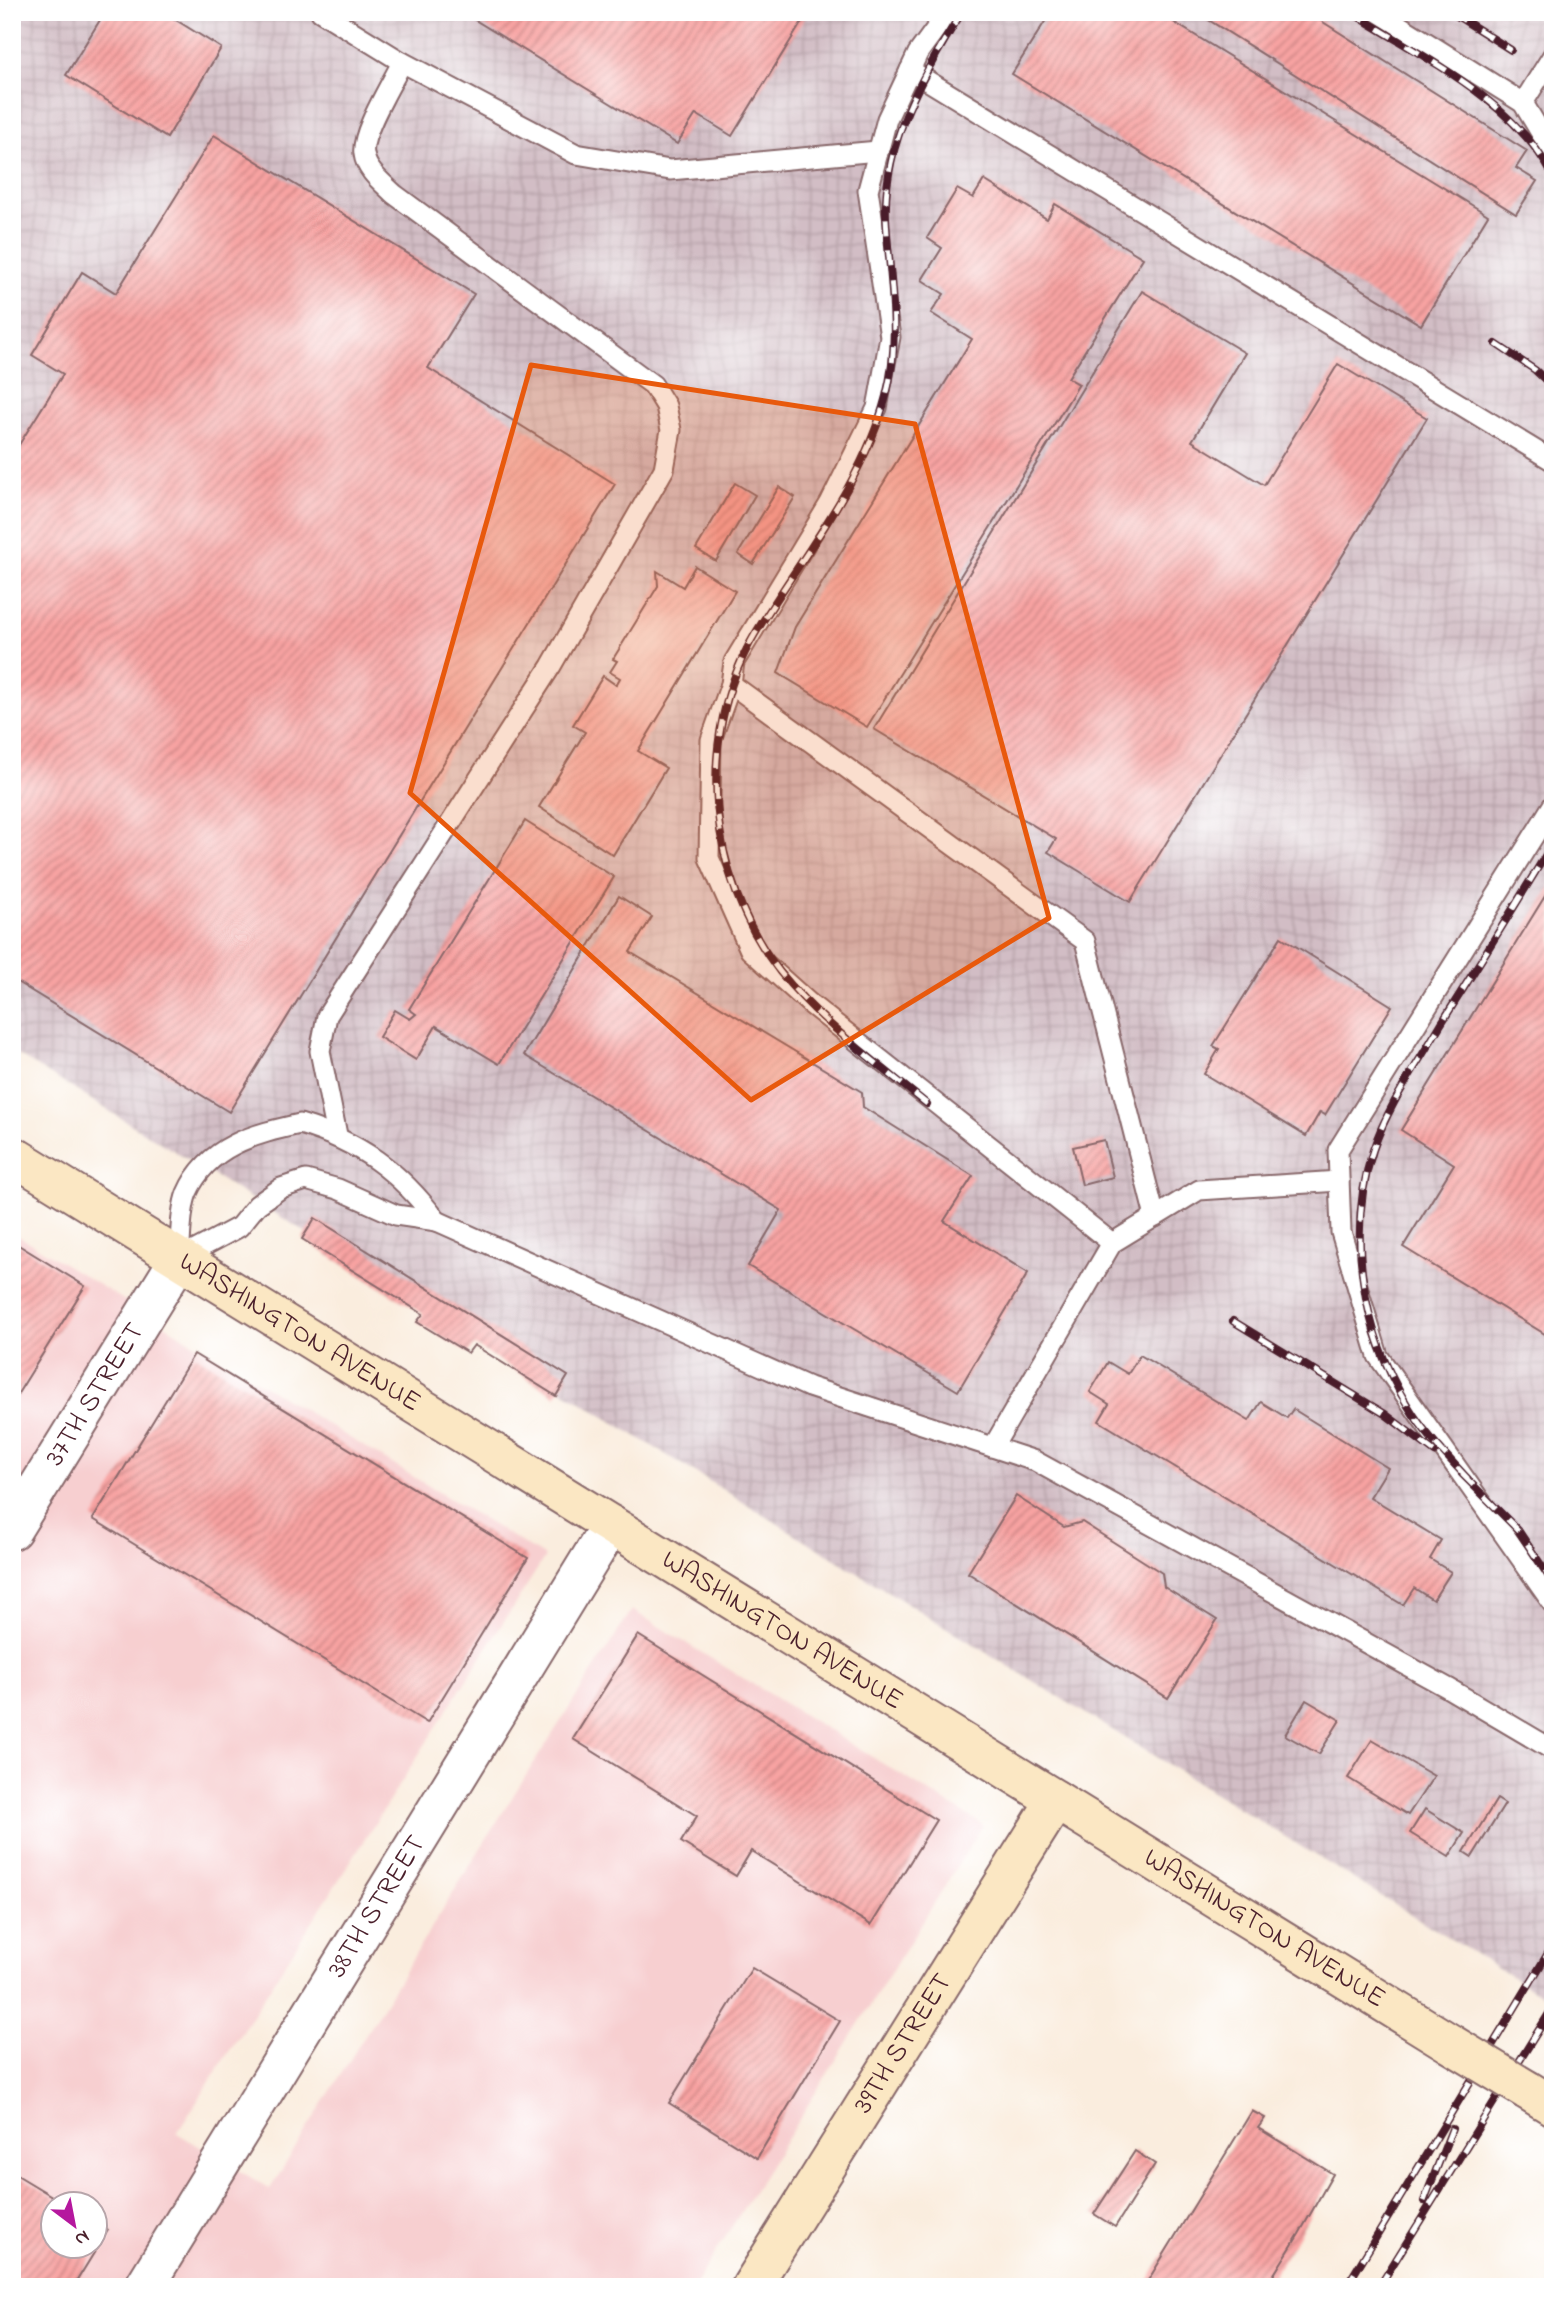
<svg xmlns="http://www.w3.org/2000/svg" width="1565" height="2299" viewBox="0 0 1565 2299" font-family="'Indie Flower',sans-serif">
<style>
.built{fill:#f7cfd0;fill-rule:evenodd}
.industrial{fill:url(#industrial-grid)}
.building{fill:url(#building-hatch)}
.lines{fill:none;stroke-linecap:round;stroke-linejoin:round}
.lane-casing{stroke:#88676a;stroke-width:23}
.street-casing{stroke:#88676a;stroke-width:42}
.secondary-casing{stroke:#88676a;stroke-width:42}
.lane{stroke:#fff;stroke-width:19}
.street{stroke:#fff;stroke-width:38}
.secondary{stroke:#fbe7c3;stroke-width:38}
.rail-casing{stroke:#4a1f2b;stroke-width:8}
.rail{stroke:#fff;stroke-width:5;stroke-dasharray:16;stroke-linecap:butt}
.secondary-bridge-casing{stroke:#88676a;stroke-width:42;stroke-linecap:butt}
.secondary-bridge{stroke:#fbe7c3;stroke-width:38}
.marked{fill:#e8590c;fill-opacity:0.2;stroke:#e8590c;stroke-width:5;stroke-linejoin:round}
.labels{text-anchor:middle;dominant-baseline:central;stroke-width:7;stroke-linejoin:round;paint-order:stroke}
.street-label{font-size:28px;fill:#4a1f2b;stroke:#fff}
</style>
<defs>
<pattern id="industrial-grid" width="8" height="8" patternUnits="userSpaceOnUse" patternTransform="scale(1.75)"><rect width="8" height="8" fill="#d2bdc5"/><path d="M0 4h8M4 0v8" fill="none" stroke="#b6a2a9"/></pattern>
<pattern id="building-hatch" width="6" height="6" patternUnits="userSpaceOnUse" patternTransform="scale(1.75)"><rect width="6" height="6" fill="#f8a3a2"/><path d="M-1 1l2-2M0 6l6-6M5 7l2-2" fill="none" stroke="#cb8484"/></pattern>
</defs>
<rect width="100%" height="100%" fill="#fff"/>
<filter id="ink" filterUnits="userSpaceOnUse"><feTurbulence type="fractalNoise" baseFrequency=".0143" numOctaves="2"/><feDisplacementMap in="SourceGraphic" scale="14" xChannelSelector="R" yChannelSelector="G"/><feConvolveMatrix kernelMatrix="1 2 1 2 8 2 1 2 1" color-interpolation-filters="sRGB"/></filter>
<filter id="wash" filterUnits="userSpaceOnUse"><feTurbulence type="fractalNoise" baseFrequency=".00686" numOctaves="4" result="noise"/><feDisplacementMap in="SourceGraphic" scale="28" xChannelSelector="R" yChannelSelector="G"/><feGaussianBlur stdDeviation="1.57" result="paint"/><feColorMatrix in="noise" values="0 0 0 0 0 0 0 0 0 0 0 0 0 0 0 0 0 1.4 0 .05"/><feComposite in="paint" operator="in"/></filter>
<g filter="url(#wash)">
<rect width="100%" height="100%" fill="#faedde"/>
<!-- built -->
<path class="built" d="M12,1232l533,325 -368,576 93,56 246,-398 116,-181 351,215 -289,462h-682zM52,2204h42v42h-42z"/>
<!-- industrial -->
<polygon class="industrial" points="12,12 1553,12 1553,2002 12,1051"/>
<g id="blocks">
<!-- building -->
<g class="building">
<polygon points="105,12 163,12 221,48 167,138 66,75"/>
<polygon points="462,12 808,12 732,136 696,114 677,144"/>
<polygon points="1051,12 1157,12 1488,215 1421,325 1012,74"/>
<polygon points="1196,12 1307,12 1527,151 1516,168 1537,181 1516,214"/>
<polygon points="214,135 474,294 428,368 615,484 229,1112 12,979 12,456 63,374 32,355 82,272 116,293"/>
<polygon points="984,180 1047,219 1055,204 1143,258 1068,378 1079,384 867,727 778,673 795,627 972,339 931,313 944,294 922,280 942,248 927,238 957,189 973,198"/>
<polygon points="1142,291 1245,353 1192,441 1264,485 1338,364 1427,418 1130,902 1048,852 1056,839 874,729"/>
<polygon points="735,483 755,495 716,561 696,549"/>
<polygon points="779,487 795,497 753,564 738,554"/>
<polygon points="695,566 735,591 638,751 666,768 613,855 539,807 585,732 573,725 603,676 616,685 620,678 610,672 617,661 613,659 658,586 657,571 683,587"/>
<polygon points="525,821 614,877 499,1064 436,1026 416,1060 379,1037 395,1010 410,1019 416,1014 409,1009"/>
<polygon points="1553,883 1553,1339 1403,1247 1454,1164 1401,1130"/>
<polygon points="619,896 652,917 630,952 862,1092 863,1107 973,1176 944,1221 1028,1273 958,1391 748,1266 781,1210 524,1055"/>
<polygon points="1281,937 1392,1006 1325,1115 1320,1112 1306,1136 1204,1074 1219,1049 1213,1046"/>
<polygon points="1104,1140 1113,1177 1082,1185 1073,1147"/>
<polygon points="315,1218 568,1376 556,1396 474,1345 468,1353 417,1322 423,1314 302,1239"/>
<polygon points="12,1241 85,1286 12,1403"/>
<polygon points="194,1354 528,1558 427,1723 93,1519"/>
<polygon points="1140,1355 1249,1421 1261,1402 1287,1418 1293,1409 1388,1468 1370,1497 1441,1540 1430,1559 1451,1572 1433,1600 1414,1588 1403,1605 1099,1421 1109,1404 1090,1392 1108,1362 1128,1374"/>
<polygon points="1016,1496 1064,1527 1082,1522 1162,1573 1164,1587 1217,1620 1168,1698 968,1573"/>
<polygon points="638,1635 936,1820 871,1925 751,1851 736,1876 681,1842 697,1816 573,1739"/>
<polygon points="1306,1700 1340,1720 1319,1754 1285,1735"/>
<polygon points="1372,1740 1434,1776 1408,1815 1348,1778"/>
<polygon points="1497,1799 1505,1804 1472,1857 1464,1852"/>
<polygon points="1425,1809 1464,1833 1449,1857 1410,1833"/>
<polygon points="752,1968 840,2021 757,2158 669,2103"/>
<polygon points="1252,2111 1265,2118 1258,2128 1333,2174 1299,2234 1266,2287 1144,2287"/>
<polygon points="1135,2151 1155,2164 1115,2227 1094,2214"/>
<polygon points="12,2172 65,2204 52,2204 52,2246 94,2246 94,2222 108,2230 73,2287 12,2287"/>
</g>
</g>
</g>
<g filter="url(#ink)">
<use href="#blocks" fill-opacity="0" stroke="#88676a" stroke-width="2"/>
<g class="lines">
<defs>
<g id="lane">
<polyline points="321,12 402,62 576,154 670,170 878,151"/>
<polyline points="948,12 918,53 887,119 868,190 890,337 877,408 830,503 734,662 731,684 711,740 709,858 750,950 809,1003 1112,1243"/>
<polyline points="1378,12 1523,103 1553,153"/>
<polyline points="910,70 1553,461"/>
<polyline points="1523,103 1553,55"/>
<polyline points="731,684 1085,941 1155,1217"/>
<polyline points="1553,805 1338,1150 1341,1232 1378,1356 1553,1604"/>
<path d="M300,1124c60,18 99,47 137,97l-41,-6 -58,-26 -32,-9 -25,8 -24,17 -18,22 -60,32c2,-20 1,-48 8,-66 21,-48 68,-59 113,-69z"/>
<path d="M337,1135l-17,-84 7,-35 224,-350 113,-197 7,-39 -5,-24 -13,-21 -259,-191c-11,-11 -28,-23 -30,-40 -4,-20 29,-72 38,-92"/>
<polyline points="437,1221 809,1387 1035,1461 1448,1688 1553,1750"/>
<polyline points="993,1447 1112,1243 1199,1190 1339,1181"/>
</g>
<g id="street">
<path id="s1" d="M12,1530l167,-271"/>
<path id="s2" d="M144,2287l467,-762"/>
</g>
<g id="secondary">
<path id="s3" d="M12,1155l1439,889"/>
<polyline points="1527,2090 1553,2106"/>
<path id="s4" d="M751,2287l305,-487"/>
</g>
</defs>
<!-- lane casing -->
<use href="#lane" class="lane-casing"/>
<!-- street casing -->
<use href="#street" class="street-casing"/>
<!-- secondary casing -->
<use href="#secondary" class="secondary-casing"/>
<!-- lane -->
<use href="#lane" class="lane"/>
<!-- street -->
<use href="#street" class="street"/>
<!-- secondary -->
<use href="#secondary" class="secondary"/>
<defs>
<g id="rail">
<path d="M1351,12c71,45 162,87 202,164"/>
<polyline points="1451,12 1511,50"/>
<polyline points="1496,344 1535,370 1553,387"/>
<path d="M927,1104c-50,-41 -106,-81 -147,-132 -73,-94 -86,-235 -25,-338 46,-77 108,-150 131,-238 16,-59 3,-119 0,-178 -3,-76 37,-144 76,-206"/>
<polyline points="1233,1321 1385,1414 1435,1452"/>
<polyline points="1462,1474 1518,1530 1553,1583"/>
<path d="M1468,1479c-21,-23 -44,-46 -60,-73 -46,-74 -62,-174 -35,-256 15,-45 44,-85 68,-126 38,-60 75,-120 112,-181"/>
<polyline points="1424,2201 1452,2129"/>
<polyline points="1346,2287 1553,1945"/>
<polyline points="1379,2287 1553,2007"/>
</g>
</defs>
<!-- rail casing -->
<use href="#rail" class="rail-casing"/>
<!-- rail -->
<use href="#rail" class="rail"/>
<defs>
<polyline id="secondary-bridge" points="1451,2044 1527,2090"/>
</defs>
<!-- secondary-bridge casing -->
<use href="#secondary-bridge" class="secondary-bridge-casing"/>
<!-- secondary-bridge -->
<use href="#secondary-bridge" class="secondary-bridge"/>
</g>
</g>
<!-- marked area -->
<path class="marked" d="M531,365l384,59 134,494 -298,182 -341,-307z"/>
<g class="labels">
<!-- street labels -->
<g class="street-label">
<text stroke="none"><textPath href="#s3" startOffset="338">WASHINGTON AVENUE</textPath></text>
<text stroke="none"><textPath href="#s1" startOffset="159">37TH STREET</textPath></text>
<text stroke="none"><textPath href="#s3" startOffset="905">WASHINGTON AVENUE</textPath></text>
<text stroke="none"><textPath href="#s2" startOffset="446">38TH STREET</textPath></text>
<text stroke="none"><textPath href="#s3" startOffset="1472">WASHINGTON AVENUE</textPath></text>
<text stroke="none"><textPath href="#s4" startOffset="287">39TH STREET</textPath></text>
</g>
</g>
<!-- margin -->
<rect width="1565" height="2299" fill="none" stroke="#fff" stroke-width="42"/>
<!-- north arrow -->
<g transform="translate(74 2225) rotate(148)"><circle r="33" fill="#ffffff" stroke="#b7a5aa" stroke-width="2"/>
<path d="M0-5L12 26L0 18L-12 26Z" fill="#b5179e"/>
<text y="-10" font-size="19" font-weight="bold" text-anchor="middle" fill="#4a1f2b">N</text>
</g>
</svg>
